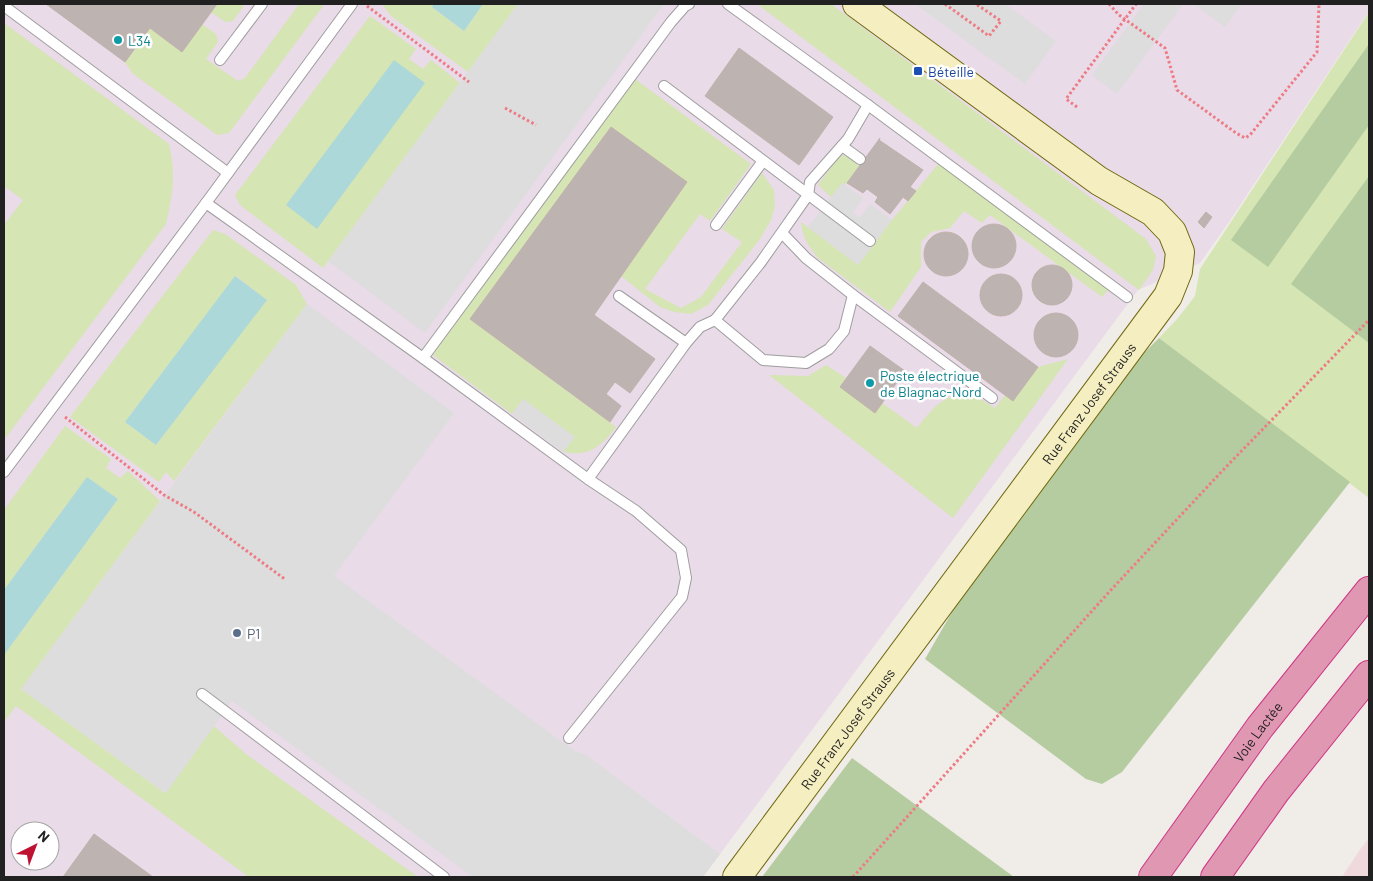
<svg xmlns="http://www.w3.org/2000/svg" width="1373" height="881" viewBox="0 0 1373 881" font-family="Barlow,sans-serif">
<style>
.commercial{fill:#efd9dc}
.industrial{fill:#e9dbe8;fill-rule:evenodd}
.grass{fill:#d5e5b3;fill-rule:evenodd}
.forest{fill:#b5cca0}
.parking{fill:#ddd}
.water{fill:#acd8da}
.building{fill:#bdb4b1;stroke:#c1b1ab}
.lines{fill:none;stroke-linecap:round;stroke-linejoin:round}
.lane-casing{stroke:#9e9e9e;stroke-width:12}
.secondary-casing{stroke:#70690f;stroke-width:30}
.highway-casing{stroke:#cc3786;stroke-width:30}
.path{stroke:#ee7b84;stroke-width:3;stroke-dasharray:2.5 2.5;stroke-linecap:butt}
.lane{stroke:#fff;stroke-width:10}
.secondary{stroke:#f5eec1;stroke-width:28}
.highway{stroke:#e097b2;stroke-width:28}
.culture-dot{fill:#0f9aa8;stroke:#fff;stroke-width:2}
.transit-dot{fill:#1a4fb4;stroke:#fff;stroke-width:2}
.service-dot{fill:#5c6f8a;stroke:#fff;stroke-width:2}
.labels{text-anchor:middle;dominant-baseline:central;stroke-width:5;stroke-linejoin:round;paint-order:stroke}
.culture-label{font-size:14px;fill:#0d838f;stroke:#fff;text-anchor:start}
.transit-label{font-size:14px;fill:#164399;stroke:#fff;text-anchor:start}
.street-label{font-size:14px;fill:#212121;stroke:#fff}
.service-label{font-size:14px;fill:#4e5e75;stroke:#fff;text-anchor:start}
</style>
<rect width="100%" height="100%" fill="#f0ece8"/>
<!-- commercial -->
<polygon class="commercial" points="1369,838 1369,877 1342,877 1359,851"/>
<!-- industrial -->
<path class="industrial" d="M4,4h1365v7l-140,211 -29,41 -62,27 -435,587h-699zM20,831h30v30h-30z"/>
<!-- grass -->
<g class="grass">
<polygon points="217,4 245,4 233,21 225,22 211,12"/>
<polygon points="299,4 323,4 323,6 229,133 217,135 132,73 125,62 150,28 182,51 202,24 216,34 218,42 206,59 238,81 245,78"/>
<polygon points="382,4 434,4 432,7 464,31 483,4 518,4 468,72 391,16"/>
<polygon points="757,4 831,4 1146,239 1156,256 1153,270 1139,290"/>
<polygon points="1369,12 1369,498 1159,338 1178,318 1195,296 1200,269"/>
<polygon points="370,16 416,49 409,59 423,69 431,60 460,83 323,268 240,205 235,195"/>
<path d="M4,23l165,121c7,32 4,48 -3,80l-162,216v-215l19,-25 -19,-14z"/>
<path d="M635,79l116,85 -41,57 -10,-7 -55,75 36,19 20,-11 41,-55 -20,-13 40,-56 12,17 1,16 -4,14 -11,19 -52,66 -17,9 -17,-2 -14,-5 -39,-31 66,-94 -76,-55 -141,192 146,108c-15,20 -27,30 -53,25l11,-15 -51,-38 -11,15 -79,-59 29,-43z"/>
<polygon points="840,155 846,156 859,166 845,185 842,183 831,197 818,185"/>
<path d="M939,163l170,126 -7,8 -112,-82 -8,8 -18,-12 -14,17 -19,4 -10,10v25l-31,45 -72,-54c-9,-11 -16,-21 -17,-36l57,43 34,-45z"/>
<path d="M213,230l12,4 71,51 11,19 -133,177 -8,-9 -7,10 -89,-65zM236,276l30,24 -110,145 -31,-23z"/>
<path d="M1068,359l-115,159 -184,-143 39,1 18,-11 20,13 -6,9 35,25 7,-9 35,25c15,-19 29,-39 57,-31 7,2 15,7 21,11l10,-13 8,6 25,-34z"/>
<polygon points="65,426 111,459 106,468 120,478 128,471 160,501 21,689 165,793 214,726 246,754 418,877 249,877 16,706 4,722 4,655 118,499 87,477 4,590 4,510"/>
</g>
<!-- forest -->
<g class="forest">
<polygon points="1369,44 1369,125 1268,267 1231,240"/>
<polygon points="1369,176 1369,343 1291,284"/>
<polygon points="1159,338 1350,482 1122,772 1102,784 1086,779 925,659 959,600 1142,355"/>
<polygon points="852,758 1014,877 762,877"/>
</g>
<!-- parking -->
<g class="parking">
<polygon points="518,4 664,4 425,333 328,261"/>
<polygon points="915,4 1005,4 1056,41 1025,84"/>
<polygon points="1144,4 1183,4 1117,94 1092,75"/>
<polygon points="1194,4 1242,4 1225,27"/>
<polygon points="842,183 863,198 853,213 860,218 870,204 892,220 858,265 808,227"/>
<polygon points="307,304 454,413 334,576 575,751 586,755 720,854 703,877 473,877 232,701 166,793 21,689"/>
<polygon points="523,399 575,437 563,452 512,414"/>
</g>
<!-- water -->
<g class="water">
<polygon points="434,4 483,4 464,31 432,7"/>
<polygon points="394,60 425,83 317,229 286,205"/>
<polygon points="235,276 267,300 156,445 125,422"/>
<polygon points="87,477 118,499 4,655 4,590"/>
</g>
<!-- building -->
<g class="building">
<polygon points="46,4 217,4 182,52 150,28 125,62"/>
<polygon points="739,48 833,117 799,165 705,96"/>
<polygon points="611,127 687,182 594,315 655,359 630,393 615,382 606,394 621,406 610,422 470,319"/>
<polygon points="880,138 879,140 923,170 910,187 916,191 908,201 903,197 890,214 875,202 878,197 867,189 863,193 847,183"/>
<polygon points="1206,212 1212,217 1204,228 1198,222"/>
<circle cx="994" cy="246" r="22"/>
<circle cx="946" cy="254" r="22"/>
<circle cx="1052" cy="285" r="20"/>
<circle cx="1001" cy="295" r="21"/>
<polygon points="923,282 1038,367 1013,401 898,316"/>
<circle cx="1056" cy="335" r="22"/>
<polygon points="870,346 905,371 875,413 840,387"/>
<polygon points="94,834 153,877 63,877"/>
</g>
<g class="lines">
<defs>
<g id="lane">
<polyline points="728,4 868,105 1127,297"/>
<polyline points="4,6 228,173"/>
<polyline points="220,60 262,4"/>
<polyline points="664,86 870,241"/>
<polyline points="842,146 860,159"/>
<polyline points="206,203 423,358 588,479 636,511 681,550 686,578 682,597 569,738"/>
<polyline points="716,225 763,161"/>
<polyline points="782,233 806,258 853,295 992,398"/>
<polyline points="619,296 686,343"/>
<polyline points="715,320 763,360 806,363 829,349 844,331 853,295"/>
<polyline points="423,358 671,22 685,6 689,4"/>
<polyline points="4,472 206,203 352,4"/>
<polyline points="588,479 686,343 700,327 715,320 761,262 808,195 810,182 848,139 868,105"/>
<polyline points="202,694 444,877"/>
</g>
<g id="secondary">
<path id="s1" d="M737,877l431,-581 10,-25 2,-19 -8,-20 -19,-20 -54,-31 -242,-177"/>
</g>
<g id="highway">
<path id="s2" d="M1153,877l107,-150 109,-136"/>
<polyline points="1215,877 1276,791 1369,675"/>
</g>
</defs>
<!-- lane casing -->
<use href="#lane" class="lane-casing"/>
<!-- secondary casing -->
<use href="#secondary" class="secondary-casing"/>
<!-- highway casing -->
<use href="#highway" class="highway-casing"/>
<!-- path -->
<g class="path">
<polyline points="945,4 989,36 1001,21 976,4"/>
<polyline points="1109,4 1119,15 1165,48 1177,90 1236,133 1245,138 1250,135 1317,52 1319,4"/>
<polyline points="367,6 469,82"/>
<polyline points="1077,107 1066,99 1136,4"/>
<polyline points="505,108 536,125"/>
<polyline points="65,417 164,495 194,512 286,580"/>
<polyline points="853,877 1109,592 1225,468 1369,320"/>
</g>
<!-- lane -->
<use href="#lane" class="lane"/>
<!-- secondary -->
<use href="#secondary" class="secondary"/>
<!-- highway -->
<use href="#highway" class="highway"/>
</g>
<!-- markers -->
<g class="culture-dot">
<circle cx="118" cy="40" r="5"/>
<circle cx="870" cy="383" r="5"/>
</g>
<rect class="transit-dot" x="913" y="66" width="10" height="10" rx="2.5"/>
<circle class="service-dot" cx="237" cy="633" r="5"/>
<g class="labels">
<!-- culture labels -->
<g class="culture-label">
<text x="128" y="40">L34</text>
<text x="880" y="375">Poste électrique<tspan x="880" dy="16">de Blagnac-Nord</tspan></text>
</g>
<!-- transit labels -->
<g class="transit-label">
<text x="928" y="71">Béteille</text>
</g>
<!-- street labels -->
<g class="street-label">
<text stroke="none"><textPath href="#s1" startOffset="590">Rue Franz Josef Strauss</textPath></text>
<text stroke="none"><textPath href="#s1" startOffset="185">Rue Franz Josef Strauss</textPath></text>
<text stroke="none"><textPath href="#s2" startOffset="179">Voie Lactée</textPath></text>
</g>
<!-- service labels -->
<g class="service-label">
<text x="247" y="633">P1</text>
</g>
</g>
<!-- border -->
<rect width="1373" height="881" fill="none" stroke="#212121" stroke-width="10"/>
<!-- north arrow -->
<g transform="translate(35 846) rotate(42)"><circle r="24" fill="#ffffff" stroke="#a6a6a6"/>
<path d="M0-4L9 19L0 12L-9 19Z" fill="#bf1232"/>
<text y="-8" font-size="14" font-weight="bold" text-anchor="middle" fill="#212121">N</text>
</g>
</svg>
